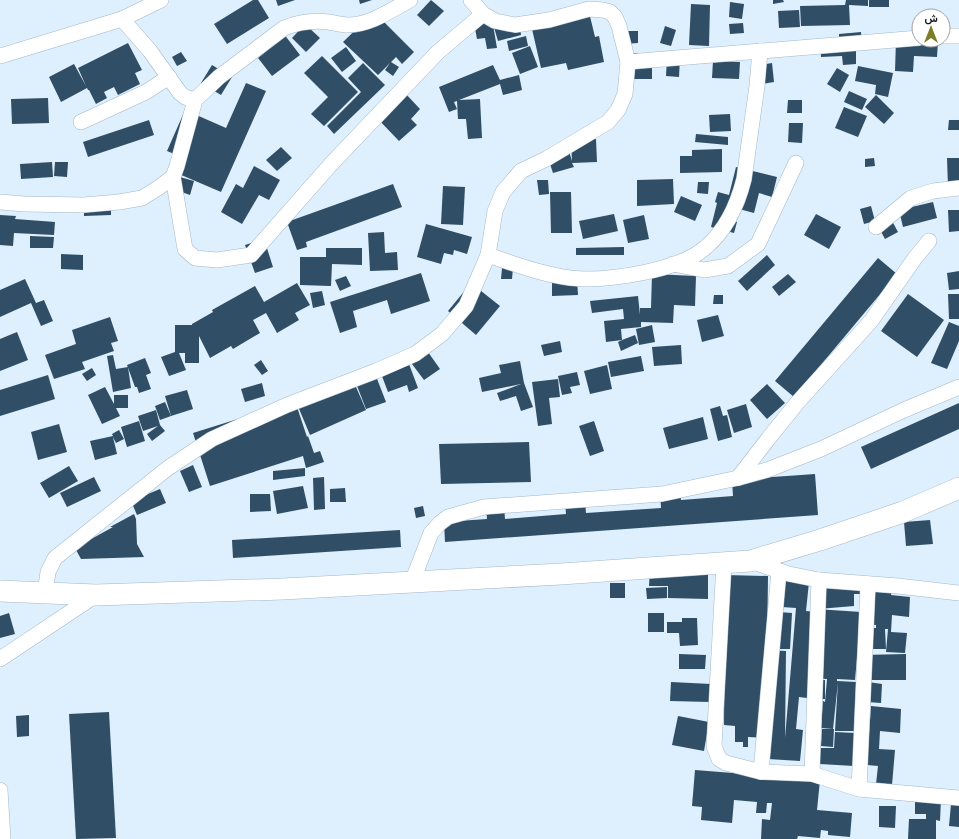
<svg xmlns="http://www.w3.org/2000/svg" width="959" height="839" viewBox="0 0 959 839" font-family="'Libre Baskerville',Vazirmatn,serif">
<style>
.building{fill:#304e65}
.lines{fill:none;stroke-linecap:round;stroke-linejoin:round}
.minor-casing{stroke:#a3b8c9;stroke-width:16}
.secondary-casing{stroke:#a3b8c9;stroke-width:22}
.minor{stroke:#fff;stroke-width:15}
.secondary{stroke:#fff;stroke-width:21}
</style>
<rect width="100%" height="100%" fill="#deeffe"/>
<!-- building -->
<g class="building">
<polygon points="253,0 258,0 269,18 227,44 214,24"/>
<polygon points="276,0 295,0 278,6"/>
<polygon points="359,0 372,0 360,4"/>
<polygon points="431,0 444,11 429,26 417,15"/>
<polygon points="773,0 783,0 784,2 773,4"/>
<polygon points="846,0 868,0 868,6 849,5 850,25 801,26 800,6 845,5"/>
<rect x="869" y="0" width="20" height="7"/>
<polygon points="730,2 744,4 742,19 729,17"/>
<polygon points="691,4 710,5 709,46 689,45"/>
<polygon points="588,8 595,37 599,36 604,62 568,70 566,63 541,68 532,29"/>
<polygon points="799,10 800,27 779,28 778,11"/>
<polygon points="374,12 414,52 402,64 396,57 391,62 399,67 393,76 385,70 390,63 378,75 343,42"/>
<polygon points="529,15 531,24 520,27 521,35 498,41 493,24"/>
<polygon points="492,19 497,48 487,49 485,38 477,39 474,23"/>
<polygon points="743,23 744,33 730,34 729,24"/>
<polygon points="305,24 320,38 306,52 292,38"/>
<polygon points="277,25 300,55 272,76 258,58 269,49 261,38"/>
<polygon points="665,26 676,30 671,46 660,43"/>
<polygon points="625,31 638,31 638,43 625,44"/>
<polygon points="861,32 862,45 856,51 856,64 843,65 842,56 821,57 820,39 839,38 839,34"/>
<polygon points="526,36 528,46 509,51 507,41"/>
<polygon points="896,40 938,41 937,57 914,56 913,72 895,71"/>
<polygon points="128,43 142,70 135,73 140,84 118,95 114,87 104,92 107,98 96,104 89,90 88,90 87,88 61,102 49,77 74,64 86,86 78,68"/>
<polygon points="530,46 538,67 520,74 512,53"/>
<polygon points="346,47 356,61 342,72 331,58"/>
<polygon points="181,52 187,61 177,66 172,57"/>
<rect x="625" y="53" width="27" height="26"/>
<polygon points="322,56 358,92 324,126 311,114 328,97 304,73"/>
<polygon points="667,57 680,58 679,77 666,76"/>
<polygon points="713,61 740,62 739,79 712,78"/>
<polygon points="363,63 385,85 334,134 327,126 361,92 348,78"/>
<polygon points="772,63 774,82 757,85 755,66"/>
<polygon points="212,65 232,77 221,95 201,83"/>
<polygon points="493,65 500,80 519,75 522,90 503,95 500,84 459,100 480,99 482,138 468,139 466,119 458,119 457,101 454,102 457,109 449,112 439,87"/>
<polygon points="858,66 893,73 888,97 875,94 876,85 855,81"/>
<polygon points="837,68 849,75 840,92 827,84"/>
<polygon points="246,83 266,91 221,192 172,171 179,156 167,151 185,110 226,128"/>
<polygon points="849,91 867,99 862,110 844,102"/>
<polygon points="404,92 420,109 411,119 417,125 399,141 377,118"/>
<polygon points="876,95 894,113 884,124 865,107"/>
<polygon points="48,98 49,123 12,124 11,99"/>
<polygon points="788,100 802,100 802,113 787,113"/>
<polygon points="844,107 867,116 858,137 835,128"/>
<polygon points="730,114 731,131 710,132 709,115"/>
<polygon points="149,120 154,135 88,157 83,142"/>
<polygon points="949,120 959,120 959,130 948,130"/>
<polygon points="789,123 803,123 802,143 788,142"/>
<polygon points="696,134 728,137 728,145 695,142"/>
<polygon points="596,139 597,162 572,163 574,167 553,173 547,155 568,148 572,161 571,140"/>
<polygon points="281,147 292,158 277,171 266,160"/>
<polygon points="722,149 722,172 680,173 680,156 692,156 692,150"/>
<polygon points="874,158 875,166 865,167 865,159"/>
<polygon points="947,158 959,158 959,186 948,187"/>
<polygon points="52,162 53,177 21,179 20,164"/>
<polygon points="55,162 68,162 67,177 54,176"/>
<polygon points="254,166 280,180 269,200 259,195 242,224 221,212 236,184 243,188"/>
<polygon points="736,167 777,177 772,197 759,193 754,213 728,206 724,219 737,222 734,233 711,227 717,203 715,202 718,192 729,195"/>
<polygon points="180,177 194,181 190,195 176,190"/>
<polygon points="673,179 674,204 637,206 637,180"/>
<polygon points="537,180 548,180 549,194 539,195"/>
<polygon points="698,182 709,182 708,194 697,193"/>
<polygon points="393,184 402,207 306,242 307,247 297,250 287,222"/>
<polygon points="443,186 465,187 463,225 441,224"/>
<polygon points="550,192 571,192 572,233 551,233"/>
<polygon points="681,196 702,205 695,221 674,212"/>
<polygon points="111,198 111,215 84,216 84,211"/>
<polygon points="933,202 937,218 903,227 899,210"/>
<polygon points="871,206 875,221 864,224 860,209"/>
<polygon points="948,210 959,210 959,231 949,232"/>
<polygon points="614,214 618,231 583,239 579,221"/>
<polygon points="816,214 841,227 829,249 804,235"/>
<polygon points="0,215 16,216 15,219 55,222 54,235 14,233 13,246 0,245"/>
<polygon points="644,215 649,239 628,243 623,220"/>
<polygon points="891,219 898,232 885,239 878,226"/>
<polygon points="426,224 472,237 467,254 454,250 453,255 444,253 441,264 417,257"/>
<polygon points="384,232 385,253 397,252 398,270 370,271 368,233"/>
<polygon points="30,236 54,237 53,248 30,248"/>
<polygon points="264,239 273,267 255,273 245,245"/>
<polygon points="624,247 624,255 576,255 576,248"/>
<polygon points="326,248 362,248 362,265 332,264 331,286 300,285 300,257 326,257"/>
<polygon points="61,254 83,255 83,270 61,269"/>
<polygon points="767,255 775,265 747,291 738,281"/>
<polygon points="878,258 897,274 794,397 775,381"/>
<polygon points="502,268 513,268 512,279 501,279"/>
<polygon points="959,271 959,289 949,290 947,273"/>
<polygon points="421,273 430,301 391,314 387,300 353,311 357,327 340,333 330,302"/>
<polygon points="652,274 696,276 695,306 674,305 673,323 641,322 641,327 621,329 622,340 635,335 638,343 621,351 618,342 622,340 606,342 604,321 624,319 623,309 592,313 590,301 638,296 640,315 640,308 651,308"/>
<polygon points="788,274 796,282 779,296 772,287"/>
<polygon points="346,276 351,286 340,291 335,280"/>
<polygon points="25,279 36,303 44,300 53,321 41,326 31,303 0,317 0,290"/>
<polygon points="577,280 578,295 552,296 552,281"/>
<polygon points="297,283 310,305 295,313 299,320 277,333 266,313 253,320 260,333 233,349 231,346 210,358 199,336 199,363 185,363 185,353 179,353 186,370 169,376 161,357 175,352 175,325 192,325 192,324 213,312 212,310 255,286 264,302"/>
<polygon points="471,283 500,306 476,335 448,311"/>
<polygon points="322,291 325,305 313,308 310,293"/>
<polygon points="908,294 944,320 917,357 881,331"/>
<polygon points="948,294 959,294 959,319 949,319"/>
<polygon points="714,295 723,295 723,304 713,304"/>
<polygon points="718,315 724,336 702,342 697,320"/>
<polygon points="110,317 118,341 111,343 114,351 82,362 85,369 54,379 45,355 76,344 72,330"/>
<polygon points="949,322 959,326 959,341 947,369 931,363"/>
<polygon points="652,325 655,342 639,345 636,329"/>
<polygon points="17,332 28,360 0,371 0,339"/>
<polygon points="560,341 562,352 544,356 541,345"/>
<polygon points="421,342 440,369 424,380 406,356 418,388 409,392 407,385 388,392 377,363 405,353"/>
<polygon points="681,345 682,364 654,366 652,347"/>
<polygon points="113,355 116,369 128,367 131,388 113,392 107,356"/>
<polygon points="641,356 644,371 611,377 608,362"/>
<polygon points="145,358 151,373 146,375 151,389 139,393 137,387 135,387 127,365"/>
<polygon points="261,360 268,371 262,375 254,365"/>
<polygon points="520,361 524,383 533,407 521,411 516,396 500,401 497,393 521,384 482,392 479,378 501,373 499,365"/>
<polygon points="607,365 612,389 590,394 584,371"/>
<polygon points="92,368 96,375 87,381 82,374"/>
<polygon points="374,371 386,402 366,409 354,378"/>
<polygon points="577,372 580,385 570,387 572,393 562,395 558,376"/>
<polygon points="48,375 55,399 0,416 0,390"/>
<polygon points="558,379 560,397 549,398 552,424 538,426 532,382"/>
<polygon points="353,380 366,410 310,435 297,404"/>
<polygon points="262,383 265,396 245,402 241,389"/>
<polygon points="767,384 785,403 767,419 750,400"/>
<polygon points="105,387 114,404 114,395 128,395 128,408 116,408 120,416 102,424 88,395"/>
<polygon points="187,390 193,409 171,416 165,396"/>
<polygon points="295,401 307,437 308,436 314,453 320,451 324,462 306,468 303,456 210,486 193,433"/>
<polygon points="165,402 171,416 160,420 155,406"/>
<polygon points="959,403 959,429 871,469 861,447"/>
<polygon points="746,404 752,427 734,433 727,410"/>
<polygon points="720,406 723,416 727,415 732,437 718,441 710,409"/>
<polygon points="156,410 160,425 165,431 152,441 147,434 158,426 143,431 138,416"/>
<polygon points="703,417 708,439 669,449 663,428"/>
<polygon points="139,421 145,441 127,447 121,427"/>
<polygon points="594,421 604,451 590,456 579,426"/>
<polygon points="59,424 67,452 38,460 31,432"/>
<polygon points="119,430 124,439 116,443 113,437 117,454 95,460 90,441 113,436 112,434"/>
<polygon points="529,442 531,482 441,484 439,444"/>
<polygon points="193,465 202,487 189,492 180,471"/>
<polygon points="69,466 78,481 49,498 40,483"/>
<polygon points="305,468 305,476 273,480 273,471"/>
<polygon points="815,474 818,515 445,542 444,522 487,519 486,506 504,505 505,519 566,514 565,502 585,501 586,513 661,508 660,490 680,488 681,500 733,496 732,480"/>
<polygon points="94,477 101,491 67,507 60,493"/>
<polygon points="324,477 325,509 314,510 313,478"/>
<polygon points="303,486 308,508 277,514 273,491"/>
<polygon points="345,488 346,502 330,502 330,489"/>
<polygon points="160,489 166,503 137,515 131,501"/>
<polygon points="250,494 270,494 271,511 250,512"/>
<polygon points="423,506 425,516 416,518 414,508"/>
<polygon points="134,514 136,519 137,544 144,557 81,559 75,548 113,527 110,527"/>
<polygon points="930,520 933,544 906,546 904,522"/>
<polygon points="400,530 401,547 233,558 232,540"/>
<polygon points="650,568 708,569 708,599 668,598 668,586 649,586"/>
<polygon points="725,575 768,576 767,650 786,651 785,738 796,608 782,607 784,580 809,582 806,611 816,612 816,609 861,612 855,680 837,679 837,681 856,682 854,731 835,731 838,682 833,729 821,728 823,701 825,702 827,679 809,678 807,698 799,697 796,729 803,730 800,761 768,759 768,738 748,737 748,747 743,747 743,742 735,742 735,726 724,725"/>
<polygon points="860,580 861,594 854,594 854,606 818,609 816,583"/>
<polygon points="871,582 892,583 891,595 910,597 909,617 892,615 891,632 907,633 905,653 886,652 888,629 885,629 886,649 863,649 862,628 876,628 876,625 863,624"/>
<rect x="610" y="583" width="15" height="15"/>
<polygon points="667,587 667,598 647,599 646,588"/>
<polygon points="779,612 792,613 790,649 777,649"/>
<polygon points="9,613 15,634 0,638 0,616"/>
<rect x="648" y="613" width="16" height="19"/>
<polygon points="682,618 697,618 698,645 680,646 679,633 667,633 667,622 682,622"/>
<polygon points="679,654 706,655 705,669 679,669"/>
<polygon points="906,654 906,680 864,680 863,655"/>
<rect x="814" y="680" width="11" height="19"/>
<polygon points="671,682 711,684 710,702 670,701"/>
<polygon points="868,682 882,684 881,703 867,702"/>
<polygon points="871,706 901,709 900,733 880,731 879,749 895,750 892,785 876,784 878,766 867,765"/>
<polygon points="109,712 116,838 76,839 69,714"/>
<polygon points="29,715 29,736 17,737 16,716"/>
<polygon points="678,716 709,722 704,751 672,745"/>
<polygon points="822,729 834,729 833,747 821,746"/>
<polygon points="835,732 855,733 854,766 820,764 820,748 834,748"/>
<polygon points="695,770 820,780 817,810 852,813 850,837 828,835 828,831 821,830 820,838 798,836 797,839 761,839 762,819 770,820 772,803 767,803 766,813 756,813 757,802 734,800 732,823 701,820 702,807 692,806"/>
<polygon points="915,798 941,799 940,821 936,820 936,839 908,839 909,819 926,819 926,814 915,814"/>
<polygon points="951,804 959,804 959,827 949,826"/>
<polygon points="879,806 896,806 895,828 879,827"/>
</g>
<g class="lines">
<defs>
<g id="minor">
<polyline points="122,19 150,51 180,93 185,97 195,100"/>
<polyline points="943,36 959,36"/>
<polyline points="0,56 122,19 161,0"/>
<polyline points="628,62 919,38"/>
<polyline points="81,122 146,92 169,77"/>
<polyline points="173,177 185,249 195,258 217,260 251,255 332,163 438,52 483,14"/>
<path d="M0,202l24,2 60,1 35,-3 23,-4 16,-10 15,-11 4,-11 18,-66 24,-23 65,-49c15,-6 30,-8 45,-6 6,1 13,3 19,3 22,0 43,-15 62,-25"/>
<polyline points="876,227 911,198 933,191 959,188"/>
<path d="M488,255c26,9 53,19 82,23 35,4 110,-7 136,-31 20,-17 32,-44 38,-68l13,-93 3,-35"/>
<polyline points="673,264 704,270 728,266 758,244 796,163"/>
<polyline points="738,478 768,439 797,403 871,321 915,258 929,241"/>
<polyline points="750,561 789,574 819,580 898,586 959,593"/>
<polyline points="724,563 714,746 719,759 726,763 761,772 812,774 859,789 959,798"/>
<polyline points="412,582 431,533 440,523 448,517 484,507 662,494 738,478 767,470 821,449 904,410 959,387"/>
<polyline points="45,593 48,572 55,558 168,468 212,439 287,405 376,371 415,354 430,343 442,334 466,306 488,255 495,211 503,192 521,171 546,159 608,122 618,110 625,94 628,62 619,26 615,17 610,12 603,10 589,9 549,20 515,25 495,21 483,14 471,0"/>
<polyline points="0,659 96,595"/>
<polyline points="761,772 779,571"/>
<polyline points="812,774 819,580"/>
<polyline points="859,789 868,584"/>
<polyline points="0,790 3,839"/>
</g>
<polyline id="secondary" points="0,591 96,595 283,589 561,574 750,561 820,540 903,512 959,488"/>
</defs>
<!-- minor casing -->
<use href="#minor" class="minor-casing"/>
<!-- secondary casing -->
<use href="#secondary" class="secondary-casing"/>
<!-- minor -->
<use href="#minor" class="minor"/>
<!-- secondary -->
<use href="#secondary" class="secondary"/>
</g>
<!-- north arrow -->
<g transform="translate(931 28)"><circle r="19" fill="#ffffff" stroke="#9fa2a4"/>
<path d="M0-3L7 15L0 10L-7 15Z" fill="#7b7e27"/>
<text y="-6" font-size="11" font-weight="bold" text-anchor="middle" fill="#0e161c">ش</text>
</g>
</svg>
